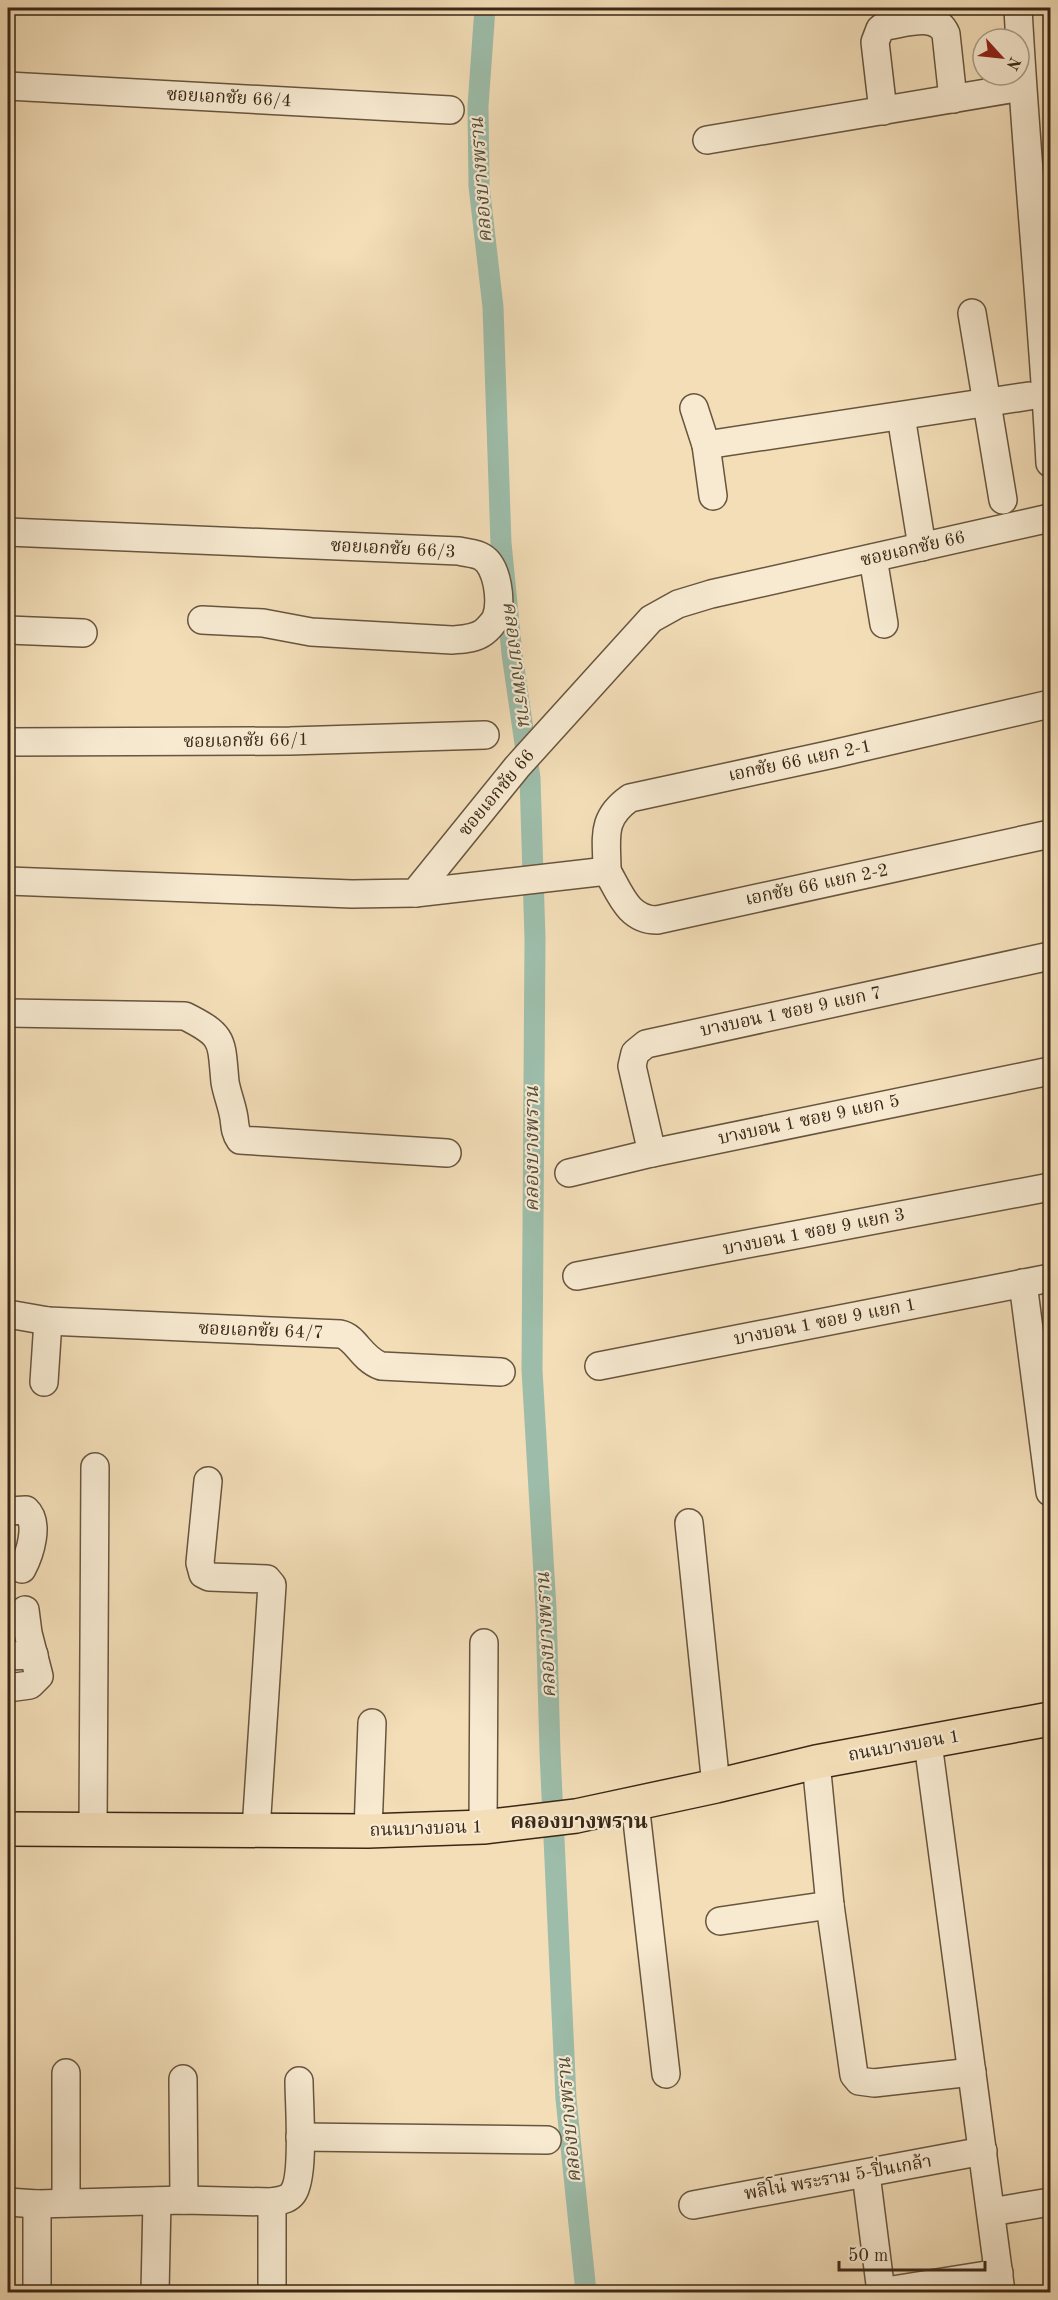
<svg xmlns="http://www.w3.org/2000/svg" width="1058" height="2300" viewBox="0 0 1058 2300" font-family="'Old Standard TT','Noto Serif Thai',serif">
<style>
.lines{fill:none;stroke-linecap:round;stroke-linejoin:round}
.canal{stroke:#9dbdaa;stroke-width:21}
.minor-casing{stroke:#68553e;stroke-width:30}
.major-casing{stroke:#3a2716;stroke-width:36}
.minor{stroke:#f7ead1;stroke-width:27}
.major{stroke:#f3deb8;stroke-width:33}
.labels{text-anchor:middle;dominant-baseline:central;stroke-width:4.5;stroke-linejoin:round;paint-order:stroke}
.street-label{font-size:18px;fill:#3a2716;stroke:#f7ead1}
.water-label{font-size:20px;font-style:italic;fill:#534c3b;stroke:#f7ead1}
.quarter-label{font-size:21px;font-weight:bold;fill:#3a2716;stroke:#f7ead1}
</style>
<rect width="100%" height="100%" fill="#f3deb8"/>
<filter id="stains"><feTurbulence type="fractalNoise" baseFrequency=".00333" numOctaves="4"/><feColorMatrix values="0 0 0 0 .2 0 0 0 0 .09 0 0 0 0 .02 0 0 0 .5 -.17"/></filter>
<radialGradient id="worn" r=".72"><stop offset=".6" stop-color="#630" stop-opacity="0"/><stop offset="1" stop-color="#630" stop-opacity=".3"/></radialGradient>
<g class="lines">
<!-- canal -->
<polyline class="canal" points="485,8 478,106 479,186 493,307 501,543 512,654 530,778 535,939 532,1370 546,1609 550,1752 566,2099 586,2292"/>
<defs>
<g id="minor">
<path d="M1018,8c8,152 24,303 32,455"/>
<polyline points="8,86 450,110"/>
<path d="M883,111l-8,-69 5,-13 4,-3c20,-2 53,-15 62,8l7,65"/>
<polyline points="707,140 1022,87"/>
<polyline points="972,313 1003,500"/>
<polyline points="694,408 706,445 713,496"/>
<polyline points="901,416 922,547"/>
<polyline points="706,445 1029,396"/>
<path d="M8,532l451,19c7,2 17,2 23,6 16,9 20,45 14,61 -2,4 -8,11 -12,14 -9,7 -21,7 -32,8l-141,-8 -48,-9 -61,-3"/>
<polyline points="873,558 884,624"/>
<polyline points="8,630 83,633"/>
<polyline points="8,742 290,741 485,735"/>
<path d="M607,871c0,-33 -7,-52 23,-73l203,-44 217,-50"/>
<path d="M607,871c13,22 21,49 50,49l393,-86"/>
<polyline points="8,881 352,894 415,893 517,767 651,619 678,604 711,594 1050,518"/>
<polyline points="415,893 607,871"/>
<path d="M8,1013l177,3c40,20 36,24 40,66 2,12 7,23 9,36 1,8 1,15 6,22l207,13"/>
<polyline points="652,1153 632,1066 635,1053 646,1044 1050,956"/>
<polyline points="569,1173 652,1153 1050,1071"/>
<polyline points="577,1276 1050,1187"/>
<polyline points="1023,1283 1050,1492"/>
<path d="M8,1314l40,7 292,13c16,3 20,24 41,32l120,6"/>
<polyline points="599,1366 1050,1278"/>
<polyline points="44,1382 48,1321"/>
<polyline points="208,1481 200,1563 203,1574 209,1577 267,1579 272,1585 256,1830"/>
<path d="M8,1511l18,-1c14,13 4,44 -4,59"/>
<polyline points="689,1523 716,1786"/>
<polyline points="8,1656 34,1655"/>
<polyline points="8,1688 30,1685 39,1676 28,1633 25,1610"/>
<polyline points="928,1743 1001,2292"/>
<polyline points="816,1762 830,1905 854,2075 859,2081 874,2083 972,2072"/>
<polyline points="635,1803 666,2074"/>
<polyline points="483,1827 484,1643"/>
<polyline points="93,1829 95,1467"/>
<polyline points="368,1831 372,1723"/>
<polyline points="720,1921 830,1905"/>
<polyline points="183,2079 184,2200"/>
<polyline points="300,2137 547,2140"/>
<polyline points="866,2174 881,2292"/>
<polyline points="8,2202 37,2204 184,2200 272,2202"/>
<polyline points="66,2203 66,2073"/>
<polyline points="693,2205 983,2151"/>
<polyline points="991,2212 1050,2202"/>
<polyline points="37,2292 37,2204"/>
<polyline points="155,2292 157,2201"/>
<path d="M272,2292v-90c9,-2 16,-2 21,-9 12,-17 6,-89 6,-112"/>
<polyline points="880,2292 999,2273"/>
</g>
<polyline id="major" points="8,1829 368,1831 483,1827 576,1816 716,1786 816,1762 1050,1719"/>
</defs>
<!-- minor casing -->
<use href="#minor" class="minor-casing"/>
<!-- major casing -->
<use href="#major" class="major-casing"/>
<!-- minor -->
<use href="#minor" class="minor"/>
<!-- major -->
<use href="#major" class="major"/>
</g>
<g class="labels">
<!-- street labels -->
<g class="street-label">
<text transform="translate(229 98) rotate(3)">ซอยเอกชัย 66/4</text>
<text transform="translate(393 549) rotate(3)">ซอยเอกชัย 66/3</text>
<text transform="translate(913 549) rotate(-13)">ซอยเอกชัย 66</text>
<text transform="translate(246 741) rotate(-1)">ซอยเอกชัย 66/1</text>
<text transform="translate(800 761) rotate(-12)">เอกชัย 66 แยก 2-1</text>
<text transform="translate(497 793) rotate(-50)">ซอยเอกชัย 66</text>
<text transform="translate(817 885) rotate(-12)">เอกชัย 66 แยก 2-2</text>
<text transform="translate(791 1012) rotate(-12)">บางบอน 1 ซอย 9 แยก 7</text>
<text transform="translate(809 1120) rotate(-12)">บางบอน 1 ซอย 9 แยก 5</text>
<text transform="translate(814 1232) rotate(-11)">บางบอน 1 ซอย 9 แยก 3</text>
<text transform="translate(825 1322) rotate(-11)">บางบอน 1 ซอย 9 แยก 1</text>
<text transform="translate(261 1331) rotate(2)">ซอยเอกชัย 64/7</text>
<text transform="translate(904 1746) rotate(-10)">ถนนบางบอน 1</text>
<text transform="translate(426 1829) rotate(-2)">ถนนบางบอน 1</text>
<text transform="translate(838 2178) rotate(-10)">พลีโน่ พระราม 5-ปิ่นเกล้า</text>
</g>
<!-- water labels -->
<g class="water-label">
<text transform="translate(482 180) rotate(-94)">คลองบางพราน</text>
<text transform="translate(516 664) rotate(83)">คลองบางพราน</text>
<text transform="translate(533 1149) rotate(-90)">คลองบางพราน</text>
<text transform="translate(547 1635) rotate(-93)">คลองบางพราน</text>
<text transform="translate(570 2120) rotate(-95)">คลองบางพราน</text>
</g>
<!-- quarter labels -->
<g class="quarter-label">
<text x="579" y="1822">คลองบางพราน</text>
</g>
</g>
<!-- margin -->
<rect width="1058" height="2300" fill="none" stroke="#f3deb8" stroke-width="30"/>
<rect x="9" y="9" width="1040" height="2282" fill="none" stroke="#3a2716" stroke-width="3"/>
<rect x="15" y="15" width="1028" height="2270" fill="none" stroke="#3a2716" stroke-width="1.5"/>
<!-- north arrow -->
<g transform="translate(1001 57) rotate(117)"><circle r="28" fill="#f7ead1" stroke="#ab9c86" stroke-width="1.5"/>
<path d="M0-4.5L10 22L0 15L-10 22Z" fill="#8f2418"/>
<text y="-9" font-size="16" font-weight="bold" text-anchor="middle" fill="#3a2716">N</text>
</g>
<!-- scale -->
<path d="M839 2261v9h146v-9" fill="none" stroke="#3a2716" stroke-width="3"/>
<text x="848" y="2261" font-size="18" fill="#3a2716" stroke="#f7ead1" stroke-width="4.5" paint-order="stroke">50 m</text>
<rect width="100%" height="100%" filter="url(#stains)"/>
<rect width="100%" height="100%" fill="url(#worn)"/>
</svg>
